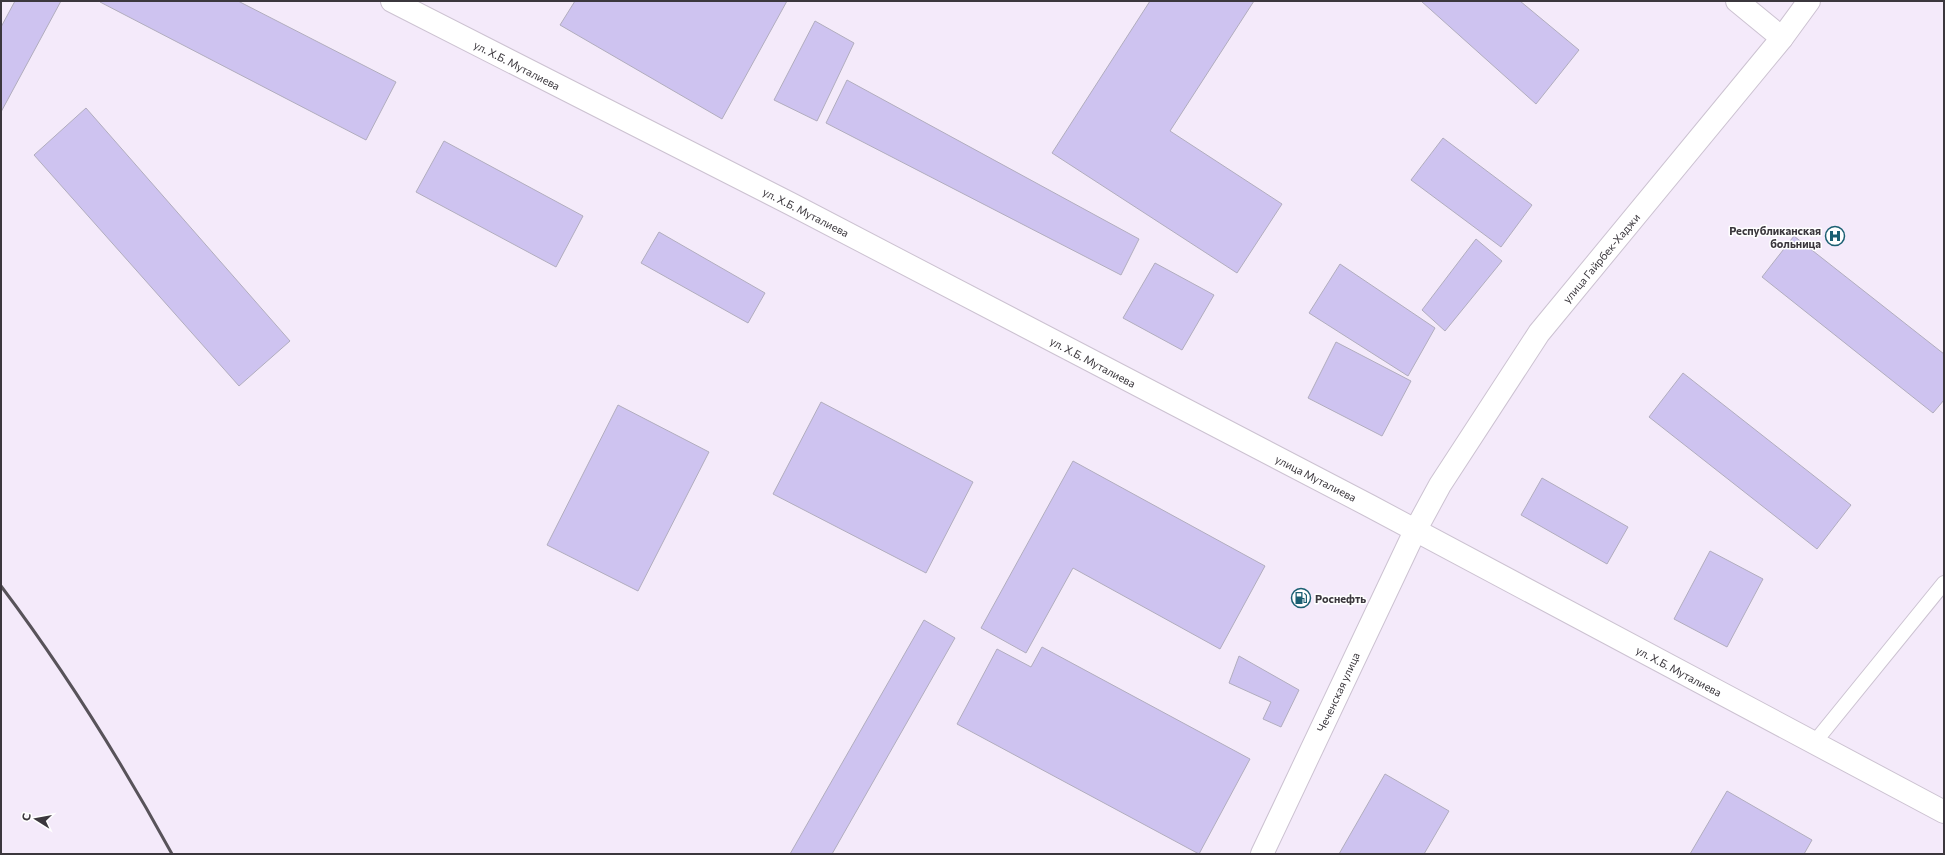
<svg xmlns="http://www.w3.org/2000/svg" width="1945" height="855" viewBox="0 0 1945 855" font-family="Commissioner,sans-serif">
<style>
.building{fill:#cec3f0;stroke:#b1adbe}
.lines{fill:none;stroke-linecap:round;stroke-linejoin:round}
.service-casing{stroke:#ccc2d1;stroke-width:16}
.tertiary-casing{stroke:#ccc2d1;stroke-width:24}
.secondary-casing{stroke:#ccc2d1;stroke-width:24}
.primary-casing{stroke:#ccc2d1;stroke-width:24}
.service{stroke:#fff;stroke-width:14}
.tertiary{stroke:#fff;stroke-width:22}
.secondary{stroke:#fff;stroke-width:22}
.primary{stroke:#fff;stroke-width:22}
.rail{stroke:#58535a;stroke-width:3}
.labels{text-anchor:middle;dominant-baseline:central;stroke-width:3;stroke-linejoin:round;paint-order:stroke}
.street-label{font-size:11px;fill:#3b373d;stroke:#fff}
.poi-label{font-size:11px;font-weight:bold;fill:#3b373d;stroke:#fff;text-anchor:end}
</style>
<rect width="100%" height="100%" fill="#f4eafa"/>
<!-- building -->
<g class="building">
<polygon points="15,1 61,1 1,112 1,27"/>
<polygon points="101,1 238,1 396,82 366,140 100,2"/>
<polygon points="575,1 787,1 722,119 560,25"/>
<polygon points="1150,1 1254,1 1170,131 1282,204 1237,273 1052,153"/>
<polygon points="1421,1 1520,1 1579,50 1536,104"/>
<polygon points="815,21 854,43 817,121 774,100"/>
<polygon points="847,80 1139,239 1121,275 826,123"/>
<polygon points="86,108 290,341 239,386 34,155"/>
<polygon points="1443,138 1532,205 1501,247 1411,180"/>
<polygon points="444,141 583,216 556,267 416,192"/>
<polygon points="659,232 765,293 748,323 641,263"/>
<polygon points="1794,236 1944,354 1944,400 1933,413 1762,277"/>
<polygon points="1476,239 1502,261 1445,331 1422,310"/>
<polygon points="1155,263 1214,295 1182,350 1123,318"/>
<polygon points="1340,264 1435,328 1408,376 1309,313"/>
<polygon points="1336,342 1411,381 1382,436 1308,398"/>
<polygon points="1683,373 1851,505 1817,549 1649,417"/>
<polygon points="821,402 973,482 926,573 773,494"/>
<polygon points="618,405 709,452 638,591 547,545"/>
<polygon points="1073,461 1265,566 1220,649 1073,568 1026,653 981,628"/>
<polygon points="1542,478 1628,527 1607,564 1521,515"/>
<polygon points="1710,551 1763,579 1727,647 1674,619"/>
<polygon points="924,620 955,638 832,854 790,854"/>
<polygon points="1042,647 1250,759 1199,854 957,724 997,649 1031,667"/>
<polygon points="1239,656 1299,690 1281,727 1263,719 1271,702 1229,683"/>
<polygon points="1385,774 1449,811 1424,854 1339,854"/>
<polygon points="1727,791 1812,840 1804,854 1690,854"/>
</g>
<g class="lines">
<defs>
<polyline id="service" points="1814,743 1944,583"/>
<g id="tertiary">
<polyline points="1737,1 1782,38"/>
<polyline points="1415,531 1440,485 1539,333 1782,38 1809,1"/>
</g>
<polyline id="secondary" points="1262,854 1415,531"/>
<polyline id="primary" points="392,1 791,204 1370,506 1944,812"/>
</defs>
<!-- service casing -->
<use href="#service" class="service-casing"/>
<!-- tertiary casing -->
<use href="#tertiary" class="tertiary-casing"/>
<!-- secondary casing -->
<use href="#secondary" class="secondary-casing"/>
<!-- primary casing -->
<use href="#primary" class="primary-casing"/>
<!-- service -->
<use href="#service" class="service"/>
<!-- tertiary -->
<use href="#tertiary" class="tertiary"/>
<!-- secondary -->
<use href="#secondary" class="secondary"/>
<!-- primary -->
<use href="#primary" class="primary"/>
<!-- rail -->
<path class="rail" d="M1,586c64,85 120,175 171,268"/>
</g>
<!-- icons -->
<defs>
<symbol id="hospital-ring" viewBox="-11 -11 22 22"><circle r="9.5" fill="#fff" stroke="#1b5f72" stroke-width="1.5"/><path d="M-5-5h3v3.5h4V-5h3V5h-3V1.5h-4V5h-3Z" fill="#1b5f72"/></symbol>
<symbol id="fuel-ring" viewBox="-11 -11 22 22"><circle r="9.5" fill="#fff" stroke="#1b5f72" stroke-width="1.5"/><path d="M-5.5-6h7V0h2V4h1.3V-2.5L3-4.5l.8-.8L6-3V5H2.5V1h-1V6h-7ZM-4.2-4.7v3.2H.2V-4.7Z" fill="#1b5f72"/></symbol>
</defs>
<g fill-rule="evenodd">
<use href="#hospital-ring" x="1824" y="225" width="22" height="22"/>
<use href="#fuel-ring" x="1290" y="587" width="22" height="22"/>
</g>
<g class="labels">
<!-- street labels -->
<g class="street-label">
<text transform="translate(517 65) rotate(27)">ул. Х.Б. Муталиева</text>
<text transform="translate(806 212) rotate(27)">ул. Х.Б. Муталиева</text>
<text transform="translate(1601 258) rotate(-50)">улица Гайрбек-Хаджи</text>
<text transform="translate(1093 362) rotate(28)">ул. Х.Б. Муталиева</text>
<text transform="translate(1316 478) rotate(27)">улица Муталиева</text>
<text transform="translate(1679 671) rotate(28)">ул. Х.Б. Муталиева</text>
<text transform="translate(1338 692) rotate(-65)">Чеченская улица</text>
</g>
<!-- poi labels -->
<g class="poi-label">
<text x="1821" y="230">Республиканская<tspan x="1821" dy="13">больница</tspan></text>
<text x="1315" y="598" text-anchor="start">Роснефть</text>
</g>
</g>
<!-- border -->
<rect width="1945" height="855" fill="none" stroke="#3b373d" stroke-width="4"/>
<!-- north arrow -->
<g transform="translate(36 819) rotate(281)" stroke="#ffffff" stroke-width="3" paint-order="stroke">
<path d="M0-3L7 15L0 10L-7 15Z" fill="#3b373d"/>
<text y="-6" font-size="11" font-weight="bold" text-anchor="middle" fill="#3b373d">С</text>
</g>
</svg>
